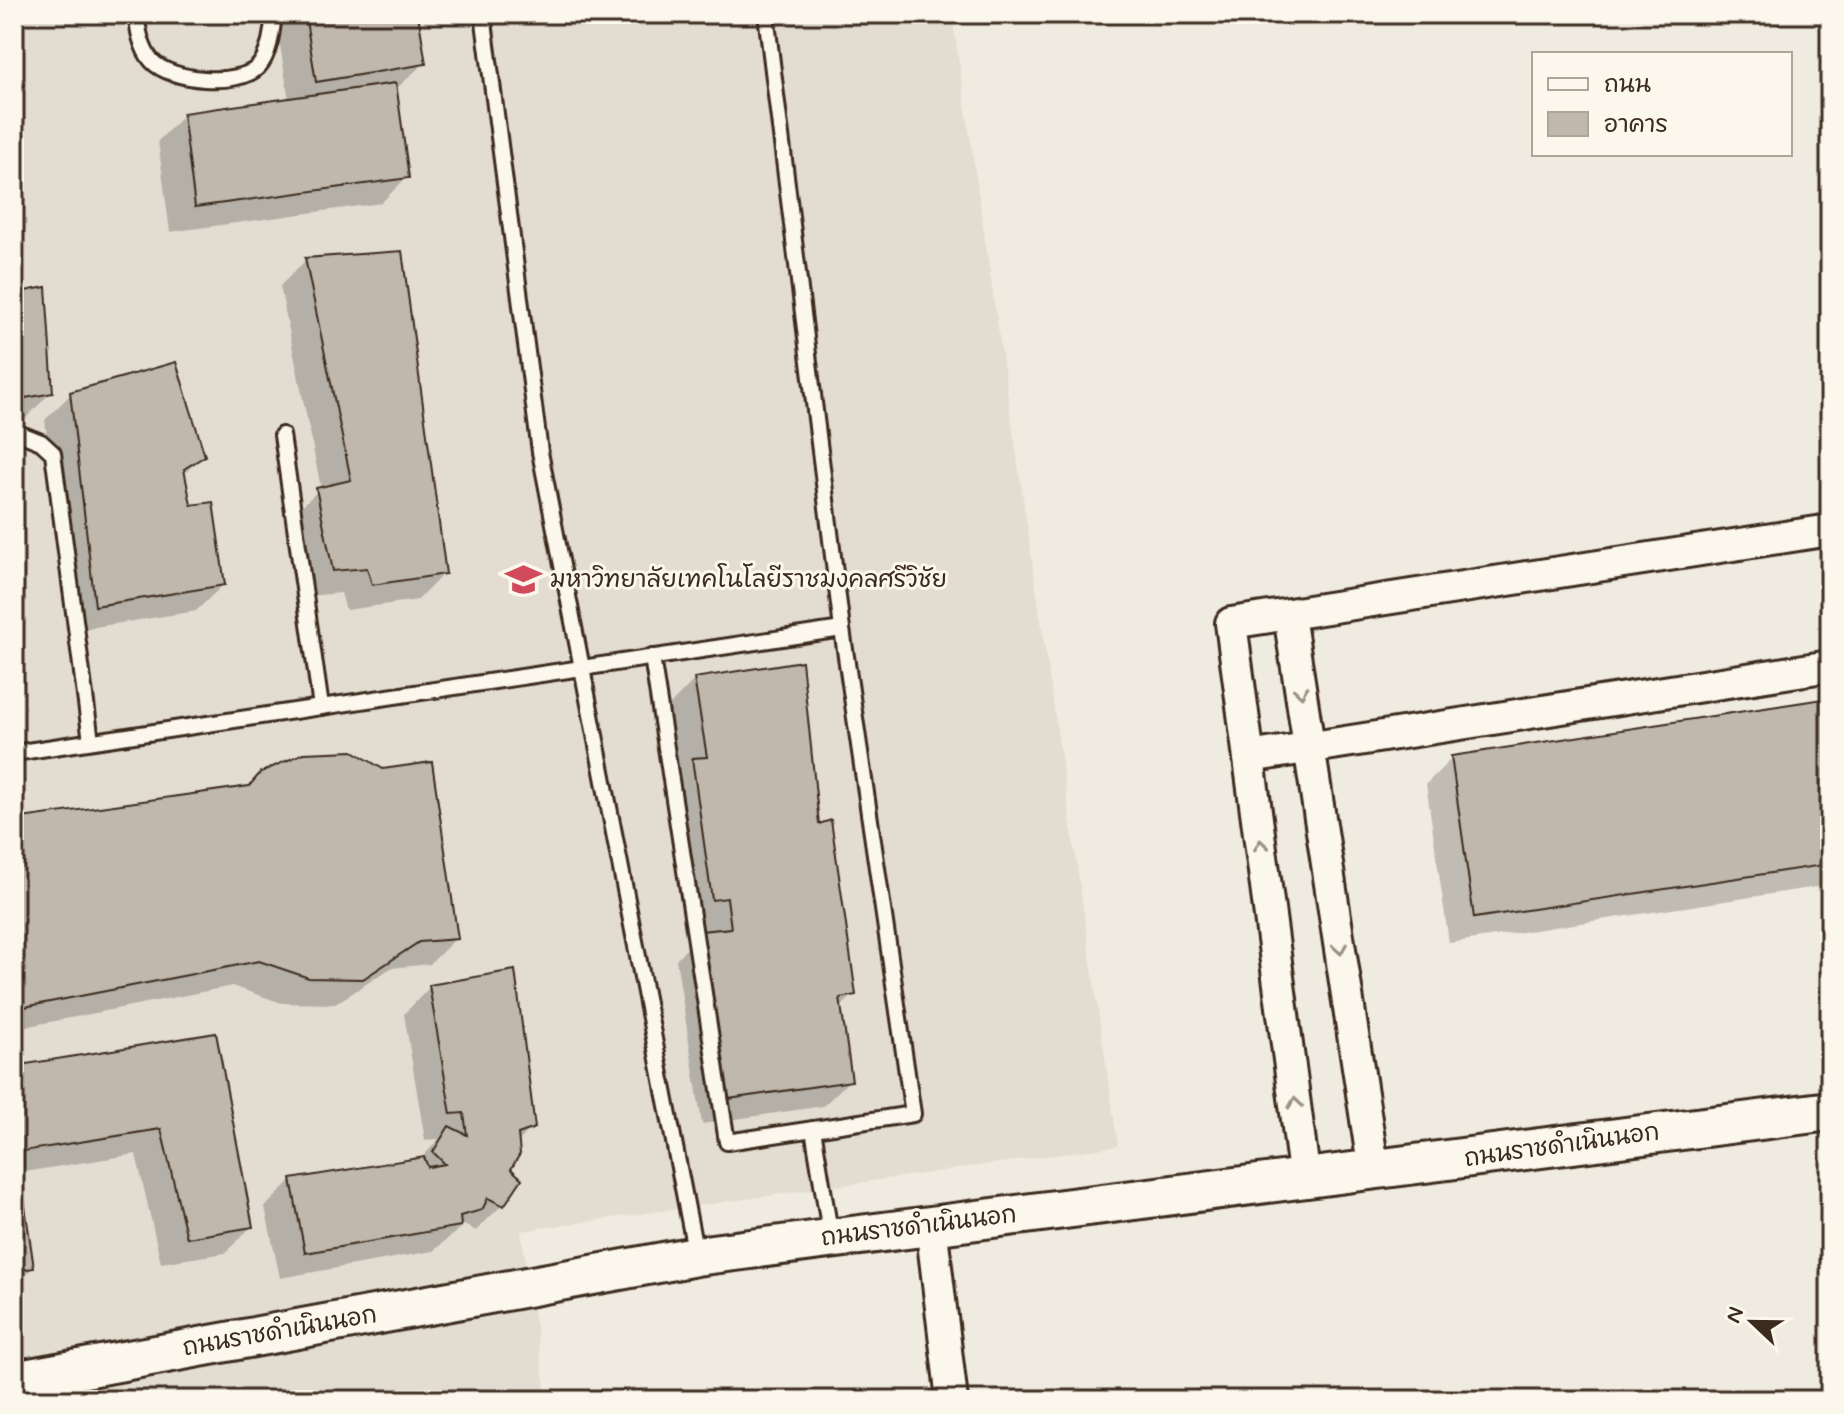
<svg xmlns="http://www.w3.org/2000/svg" width="1844" height="1414" viewBox="0 0 1844 1414" font-family="Mynerve,'Playpen Sans Thai',sans-serif">
<style>
.built{fill:#e2dcd1}
.shadow{fill:#0003}
.building{fill:#c0b8ad;stroke:#3b2a1e;stroke-width:2}
.lines{fill:none;stroke-linecap:round;stroke-linejoin:round}
.service-casing{stroke:#3b2a1e;stroke-width:20}
.minor-casing{stroke:#3b2a1e;stroke-width:36}
.tertiary-casing{stroke:#3b2a1e;stroke-width:44}
.service{stroke:#fbf7ec;stroke-width:14}
.minor{stroke:#fbf7ec;stroke-width:30}
.tertiary{stroke:#fbf7ec;stroke-width:38}
.oneway{stroke:#9b9085}
.labels{text-anchor:middle;dominant-baseline:central;stroke-width:6;stroke-linejoin:round;paint-order:stroke}
.poi-label{font-size:24px;fill:#3b2a1e;stroke:#fbf7ec;text-anchor:start}
.street-label{font-size:24px;fill:#3b2a1e;stroke:#fbf7ec}
</style>
<rect width="100%" height="100%" fill="#f0ebe0"/>
<filter id="ink" filterUnits="userSpaceOnUse"><feTurbulence type="fractalNoise" baseFrequency=".0125" numOctaves="2"/><feDisplacementMap in="SourceGraphic" scale="16" xChannelSelector="R" yChannelSelector="G"/><feConvolveMatrix kernelMatrix="1 2 1 2 8 2 1 2 1" color-interpolation-filters="sRGB"/></filter>
<g filter="url(#ink)">
<!-- built -->
<polygon class="built" points="14,14 952,14 1118,1146 521,1231 547,1400 14,1400"/>
<!-- shadow -->
<g class="shadow">
<polygon points="275,14 416,14 424,63 395,90 407,177 381,203 170,232 158,141 184,115 289,100"/>
<polygon points="306,260 444,573 418,600 346,610 341,593 307,596 291,516 321,488 280,286"/>
<polygon points="14,295 51,392 25,419 14,420"/>
<polygon points="71,394 203,455 183,475 189,507 223,585 196,611 70,631 45,420"/>
<polygon points="695,679 818,827 854,994 839,1009 850,1080 823,1106 702,1124 676,959 703,932 702,924 686,925 666,786 680,773 669,706"/>
<polygon points="1830,700 1830,885 1449,943 1426,784 1452,758"/>
<polygon points="14,821 456,938 430,964 391,968 335,1004 282,1003 232,986 14,1029"/>
<polygon points="430,987 532,1127 517,1143 502,1205 476,1231 464,1225 433,1251 280,1278 265,1207 292,1180 420,1160 439,1139 425,1140 404,1014"/>
<polygon points="214,1035 251,1227 225,1253 161,1263 136,1154 18,1173 32,1268 14,1286 14,1068"/>
</g>
<!-- building -->
<g class="building">
<polygon points="305,14 418,14 426,64 316,82"/>
<polygon points="396,83 409,178 195,207 183,113"/>
<polygon points="402,251 446,574 372,585 367,568 333,571 316,488 351,480 305,258"/>
<polygon points="46,287 53,393 14,400 14,293"/>
<polygon points="176,362 205,456 184,469 191,505 213,502 225,585 95,606 70,392"/>
<polygon points="802,661 819,824 831,820 856,995 840,998 852,1081 728,1099 701,931 731,928 727,898 712,900 692,758 707,757 694,678"/>
<polygon points="1830,698 1830,864 1474,918 1451,756"/>
<polygon points="353,751 383,769 432,762 458,939 419,942 363,979 309,978 259,961 14,1009 14,819 249,786 261,772 304,753"/>
<polygon points="515,970 535,1128 518,1134 520,1154 511,1169 522,1179 504,1206 488,1198 482,1210 460,1216 461,1226 305,1253 291,1179 424,1157 428,1167 445,1164 433,1152 449,1126 467,1135 464,1113 451,1114 429,985"/>
<polygon points="216,1033 253,1227 187,1238 161,1129 17,1152 34,1268 14,1271 14,1066"/>
</g>
<g class="lines">
<defs>
<g id="service">
<path d="M136,14c2,15 5,35 16,47 18,20 86,26 106,6 12,-13 14,-36 16,-53"/>
<polyline points="483,14 540,452 696,1255"/>
<polyline points="21,434 41,442 53,453 91,741"/>
<polyline points="282,435 321,707"/>
<polyline points="652,657 727,1142 913,1114 842,629 766,14"/>
<polyline points="14,753 842,629"/>
<polyline points="813,1129 831,1238"/>
</g>
<g id="minor">
<polyline points="1289,615 1374,1172"/>
<polyline points="1249,757 1830,666"/>
<polyline points="1305,1180 1231,623 1830,530"/>
<polyline points="931,1225 952,1400"/>
</g>
<polyline id="tertiary" points="14,1381 696,1256 1830,1111"/>
</defs>
<!-- service casing -->
<use href="#service" class="service-casing"/>
<!-- minor casing -->
<use href="#minor" class="minor-casing"/>
<!-- tertiary casing -->
<use href="#tertiary" class="tertiary-casing"/>
<!-- service -->
<use href="#service" class="service"/>
<!-- minor -->
<use href="#minor" class="minor"/>
<!-- tertiary -->
<use href="#tertiary" class="tertiary"/>
</g>
<!-- one-way arrows -->
<defs><path id="oneway-chevron" d="M-2-3.5L2.5 0L-2 3.5" fill="none" stroke-width="1.6" stroke-linecap="round" stroke-linejoin="round" transform="scale(2)"/></defs>
<g class="oneway">
<use href="#oneway-chevron" transform="translate(1301 692) rotate(81)"/>
<use href="#oneway-chevron" transform="translate(1261 845) rotate(-98)"/>
<use href="#oneway-chevron" transform="translate(1340 949) rotate(81)"/>
<use href="#oneway-chevron" transform="translate(1295 1103) rotate(-98)"/>
</g>
</g>
<!-- icons -->
<defs>
<symbol id="university-bare" viewBox="-9 -9 18 18"><path d="M0-5L7-2L0 1L-7-2ZM-4 1L0 2.5L4 1V4Q0 6-4 4Z" fill="#d1495b" stroke="#fbf7ec" stroke-width="2.5" paint-order="stroke"/></symbol>
</defs>
<g fill-rule="evenodd">
<use href="#university-bare" x="498" y="554" width="51" height="51"/>
</g>
<g class="labels">
<!-- poi labels -->
<g class="poi-label">
<text x="550" y="580">มหาวิทยาลัยเทคโนโลยีราชมงคลศรีวิชัย</text>
</g>
<!-- street labels -->
<g class="street-label">
<text transform="translate(1562 1146) rotate(-8)">ถนนราชดำเนินนอก</text>
<text transform="translate(919 1227) rotate(-7)">ถนนราชดำเนินนอก</text>
<text transform="translate(280 1332) rotate(-10)">ถนนราชดำเนินนอก</text>
</g>
</g>
<!-- margin -->
<rect width="1844" height="1414" fill="none" stroke="#fbf7ec" stroke-width="48"/>
<rect x="24" y="24" width="1796" height="1366" fill="none" stroke="#3b2a1e" stroke-width="3" filter="url(#ink)"/>
<!-- legend -->
<rect x="1532" y="52" width="260" height="104" fill="#fbf7ec" stroke="#aea59a" stroke-width="2"/>
<rect x="1548" y="78" width="40" height="12" fill="#fbf7ec" stroke="#aea59a" stroke-width="2"/>
<text x="1604" y="92" font-size="24" fill="#3b2a1e">ถนน</text>
<rect x="1548" y="112" width="40" height="24" fill="#c0b8ad" stroke="#aea59a" stroke-width="2"/>
<text x="1604" y="132" font-size="24" fill="#3b2a1e">อาคาร</text>
<!-- north arrow -->
<g transform="translate(1752 1322) rotate(292)" stroke="#fbf7ec" stroke-width="6" paint-order="stroke">
<path d="M0-6L14 30L0 20L-14 30Z" fill="#3b2a1e"/>
<text y="-12" font-size="22" font-weight="bold" text-anchor="middle" fill="#3b2a1e">N</text>
</g>
</svg>
